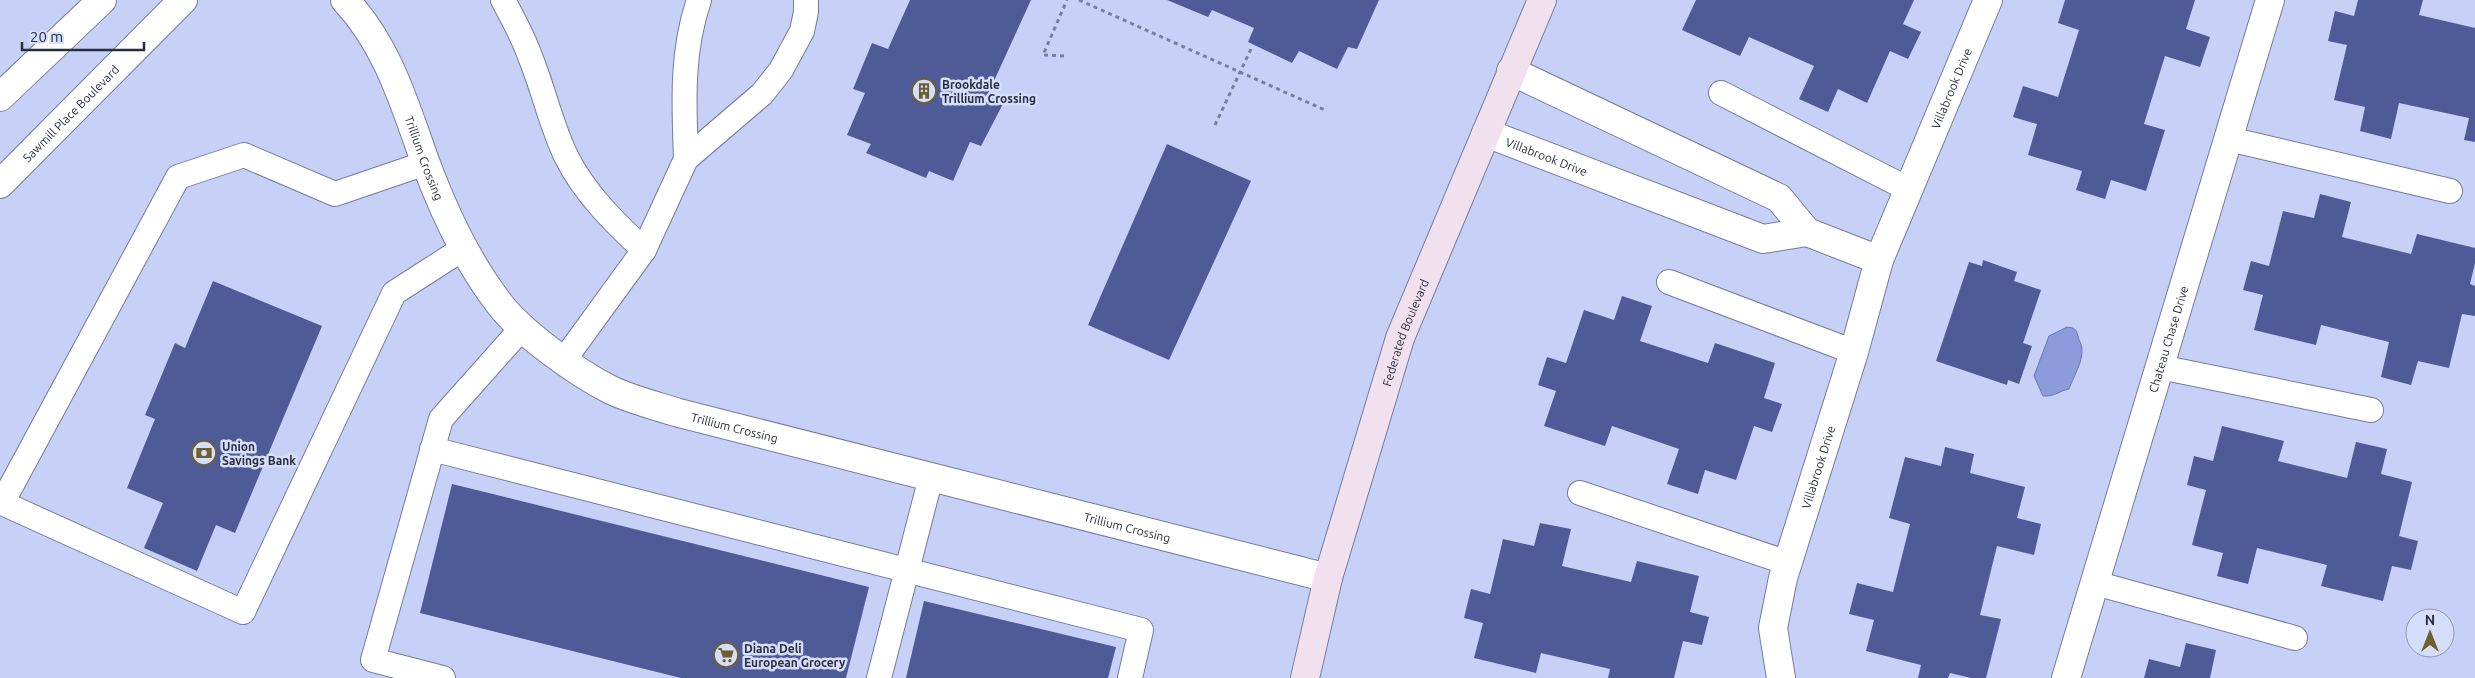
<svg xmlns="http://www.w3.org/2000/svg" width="2475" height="678" viewBox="0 0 2475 678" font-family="Ubuntu,sans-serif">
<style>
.water{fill:#8a9adb;stroke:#6d79ab}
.building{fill:#4f5b97}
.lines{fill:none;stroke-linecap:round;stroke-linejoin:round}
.service-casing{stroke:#737c9e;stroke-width:26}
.minor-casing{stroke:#737c9e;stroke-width:30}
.tertiary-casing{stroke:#737c9e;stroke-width:30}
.secondary-casing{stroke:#737c9e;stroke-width:30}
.path{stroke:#79809b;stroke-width:3;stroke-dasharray:4 4;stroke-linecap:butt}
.service{stroke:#fff;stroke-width:24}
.minor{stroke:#fff;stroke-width:28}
.tertiary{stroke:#fff;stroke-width:28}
.secondary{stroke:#f1e0ee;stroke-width:28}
.labels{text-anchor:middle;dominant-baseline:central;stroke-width:5;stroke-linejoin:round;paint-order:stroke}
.poi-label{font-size:12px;font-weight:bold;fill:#292d3c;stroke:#d6defd;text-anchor:start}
.street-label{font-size:12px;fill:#292d3c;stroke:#d6defd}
</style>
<rect width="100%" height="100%" fill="#c7d1f7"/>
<!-- water -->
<path class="water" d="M2067,327c12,1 9,6 13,15 7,14 -6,33 -11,47 -10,2 -15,8 -26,7l-9,-20 15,-40z"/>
<!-- building -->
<g class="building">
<polygon points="910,0 1031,0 988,94 1005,100 981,146 970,142 953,181 929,171 926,178 866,153 871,144 847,135 865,93 853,89 872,43 888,49"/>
<polygon points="1167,0 1379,0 1357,49 1348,47 1337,69 1299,51 1292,63 1248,42 1254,28 1212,10 1208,17"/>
<polygon points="1696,0 1914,0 1903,24 1921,32 1908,59 1890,51 1867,103 1838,89 1828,112 1799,99 1814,66 1749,37 1740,56 1682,30"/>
<polygon points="2065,0 2195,0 2186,29 2210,37 2200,67 2165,56 2144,124 2165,130 2146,191 2111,180 2105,199 2076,190 2082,171 2028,155 2037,124 2013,117 2023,86 2058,97 2079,30 2058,23"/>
<polygon points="2358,0 2423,0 2419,15 2475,28 2475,142 2464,140 2469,118 2399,103 2391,139 2360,131 2365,107 2334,100 2347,45 2328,41 2335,11 2354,16"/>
<polygon points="1167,144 1251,181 1169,360 1088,325"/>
<polygon points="2320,194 2351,202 2342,237 2411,254 2417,234 2475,248 2475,263 2470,284 2475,286 2475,316 2462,314 2449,368 2418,361 2411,385 2381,377 2389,342 2321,325 2316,345 2254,330 2263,295 2243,290 2251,261 2269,266 2283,211 2314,218"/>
<polygon points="1983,260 2017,272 2014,281 2041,290 2023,343 2032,346 2019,384 2008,380 2007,385 1936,361 1969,262 1982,266"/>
<polygon points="213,281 322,326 235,533 216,525 197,571 144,548 163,503 127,488 155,419 145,415 175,343 185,348"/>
<polygon points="1622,296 1652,306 1640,341 1708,363 1715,343 1775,363 1764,398 1782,404 1772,432 1754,426 1736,480 1705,470 1698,494 1667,484 1679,449 1612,426 1605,446 1544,426 1556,391 1538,385 1547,357 1566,363 1584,310 1614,320"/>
<polygon points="2222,426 2284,441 2278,461 2347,478 2356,442 2387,449 2381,474 2412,482 2399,536 2418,541 2411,570 2392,566 2383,601 2321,586 2327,565 2257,548 2248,584 2217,576 2223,553 2192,545 2206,490 2187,485 2194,456 2213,461"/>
<polygon points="1945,447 1974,454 1970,473 2025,487 2017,518 2041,524 2034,555 1997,546 1980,615 2001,619 1986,678 1971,678 1950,673 1948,678 1918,678 1921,665 1866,651 1874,620 1849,614 1857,583 1893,592 1910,524 1889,518 1905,457 1941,466"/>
<polygon points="452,484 869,587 846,678 681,678 420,613"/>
<polygon points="1540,523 1571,529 1562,566 1631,582 1637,561 1699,576 1690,612 1709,617 1702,645 1683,641 1674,678 1608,678 1610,669 1541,653 1536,673 1474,658 1483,623 1464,618 1471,589 1490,594 1503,539 1534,546"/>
<polygon points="924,601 1116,647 1108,678 906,678"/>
<polygon points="2186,643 2216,650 2210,678 2144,678 2149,659 2180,667"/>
</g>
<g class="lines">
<defs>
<g id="service">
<path d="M503,0c10,19 21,38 28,59 13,32 20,66 35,97 18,37 49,67 78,94l-80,110"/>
<polyline points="1721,93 1908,189"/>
<polyline points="2229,139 2450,191"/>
<path d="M686,159c-2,-54 -5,-107 13,-159"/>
<polyline points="426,163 335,194 244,155 178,177 2,503 243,612 394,293 464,248"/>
<polyline points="644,250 686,159 762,94 781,70 802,31 806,12 806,0"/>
<polyline points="1669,282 1854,352"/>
<polyline points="2160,367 2371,410"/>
<polyline points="432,449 1141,630 1130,678"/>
<polyline points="1580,493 1788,563"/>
<polyline points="2095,583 2295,638"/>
<polyline points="443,678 373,660 441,419 523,327"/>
<polyline points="879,678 931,477"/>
</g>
<g id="minor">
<path id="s1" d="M345,0c43,46 59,103 80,161 18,49 41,99 73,141 22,30 79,71 113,88 21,10 46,16 68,23l649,165"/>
<polyline points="1511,71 1779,198 1807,232 1879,260"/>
<path id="s2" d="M1486,133l277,106 44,-7"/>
<path id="s3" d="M1781,678l-8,-50 10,-50 71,-226 25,-92 109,-260"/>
<path id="s4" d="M2066,678l204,-678"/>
</g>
<g id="tertiary">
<polyline points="0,97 102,0"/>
<path id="s5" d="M0,184l183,-184"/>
</g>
<g id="secondary">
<path id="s6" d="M1305,678l23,-100 72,-240 142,-338"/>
</g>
</defs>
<!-- service casing -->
<use href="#service" class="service-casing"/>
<!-- minor casing -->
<use href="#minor" class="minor-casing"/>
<!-- tertiary casing -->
<use href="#tertiary" class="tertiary-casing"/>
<!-- secondary casing -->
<use href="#secondary" class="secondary-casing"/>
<!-- path -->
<g class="path">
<polyline points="1079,0 1327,111"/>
<polyline points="1064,56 1043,55 1067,0"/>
<polyline points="1215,125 1251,49"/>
</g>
<!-- service -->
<use href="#service" class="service"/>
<!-- minor -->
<use href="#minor" class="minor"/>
<!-- tertiary -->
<use href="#tertiary" class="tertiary"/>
<!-- secondary -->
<use href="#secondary" class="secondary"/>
</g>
<!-- icons -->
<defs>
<symbol id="building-ring" viewBox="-11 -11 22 22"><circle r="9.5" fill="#d6defd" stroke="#6e5f2c" stroke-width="1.5"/><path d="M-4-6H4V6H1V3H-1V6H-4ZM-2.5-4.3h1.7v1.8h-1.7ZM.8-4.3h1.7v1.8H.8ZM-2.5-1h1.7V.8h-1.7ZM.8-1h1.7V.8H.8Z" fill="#6e5f2c"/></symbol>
<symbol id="bank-ring" viewBox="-11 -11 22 22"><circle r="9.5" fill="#d6defd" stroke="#6e5f2c" stroke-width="1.5"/><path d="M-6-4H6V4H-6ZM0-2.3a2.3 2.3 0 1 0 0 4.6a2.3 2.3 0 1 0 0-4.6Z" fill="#6e5f2c"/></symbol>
<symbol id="supermarket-ring" viewBox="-11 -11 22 22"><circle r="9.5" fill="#d6defd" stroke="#6e5f2c" stroke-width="1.5"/><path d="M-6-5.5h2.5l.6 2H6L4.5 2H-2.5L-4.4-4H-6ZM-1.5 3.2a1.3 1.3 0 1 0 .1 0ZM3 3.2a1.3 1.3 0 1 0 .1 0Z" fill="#6e5f2c"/></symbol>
</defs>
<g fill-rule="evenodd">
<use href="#building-ring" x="910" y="77" width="28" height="28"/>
<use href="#bank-ring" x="190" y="439" width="28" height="28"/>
<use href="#supermarket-ring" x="712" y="641" width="28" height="28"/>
</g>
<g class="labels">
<!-- poi labels -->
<g class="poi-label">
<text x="942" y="84">Brookdale<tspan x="942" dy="14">Trillium Crossing</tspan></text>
<text x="222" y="446">Union<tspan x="222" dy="14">Savings Bank</tspan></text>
<text x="744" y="648">Diana Deli<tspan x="744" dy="14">European Grocery</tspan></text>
</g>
<!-- street labels -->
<g class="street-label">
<text stroke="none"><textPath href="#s3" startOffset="620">Villabrook Drive</textPath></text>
<text stroke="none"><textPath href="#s5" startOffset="100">Sawmill Place Boulevard</textPath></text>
<text stroke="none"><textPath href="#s2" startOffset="65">Villabrook Drive</textPath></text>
<text stroke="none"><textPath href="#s1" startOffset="178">Trillium Crossing</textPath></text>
<text stroke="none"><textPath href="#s6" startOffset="360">Federated Boulevard</textPath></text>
<text stroke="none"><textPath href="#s4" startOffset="354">Chateau Chase Drive</textPath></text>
<text stroke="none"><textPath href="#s1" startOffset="614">Trillium Crossing</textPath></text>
<text stroke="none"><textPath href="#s3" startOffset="218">Villabrook Drive</textPath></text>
<text stroke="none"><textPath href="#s1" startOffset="1019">Trillium Crossing</textPath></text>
</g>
</g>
<!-- north arrow -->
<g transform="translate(2430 633)"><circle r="24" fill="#d6defd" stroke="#9197b0"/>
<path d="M0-4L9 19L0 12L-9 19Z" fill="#6e5f2c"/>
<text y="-8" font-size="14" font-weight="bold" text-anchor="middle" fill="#292d3c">N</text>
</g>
<!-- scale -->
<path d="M22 42v8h122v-8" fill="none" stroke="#292d3c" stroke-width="2.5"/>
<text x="30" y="42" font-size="15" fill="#292d3c" stroke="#d6defd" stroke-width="4" paint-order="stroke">20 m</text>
</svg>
